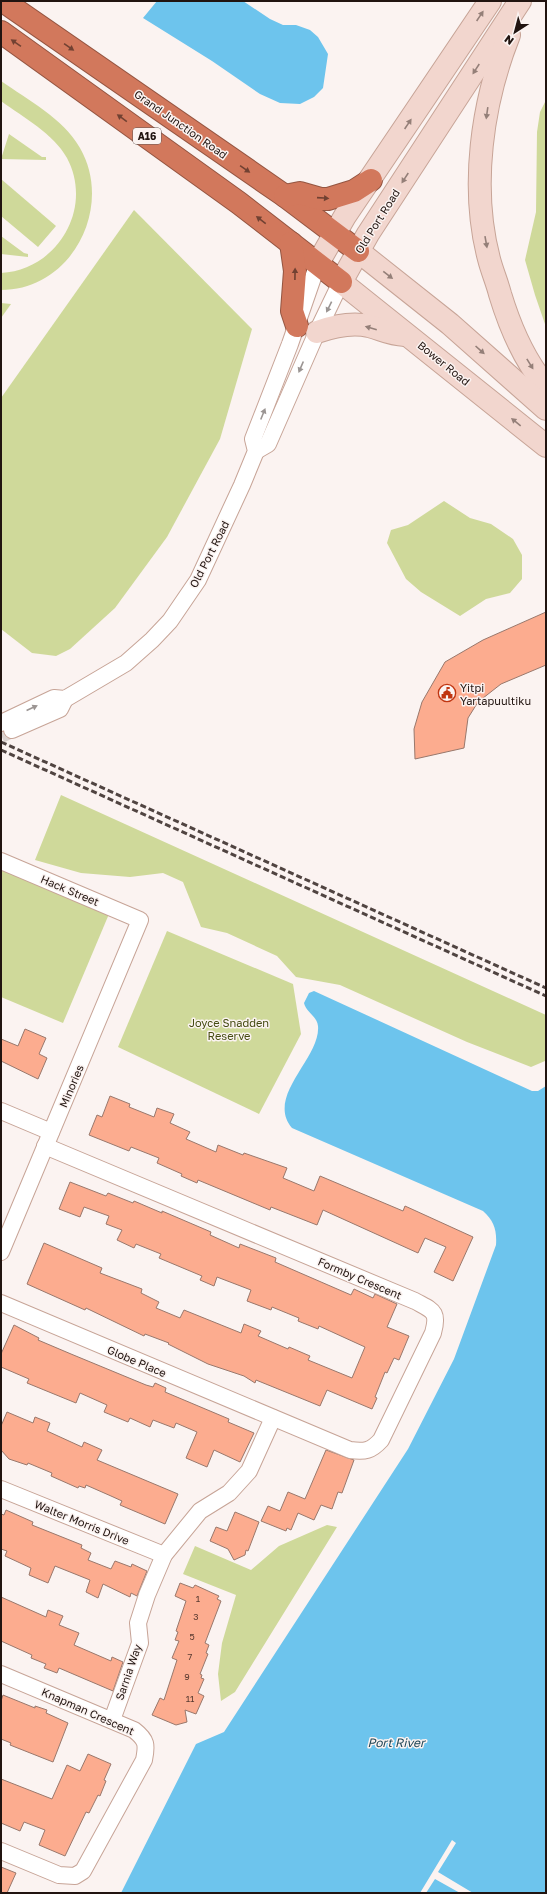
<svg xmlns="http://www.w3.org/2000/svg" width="547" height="1894" viewBox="0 0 547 1894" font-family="'Golos Text',sans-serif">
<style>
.green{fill:#cfd99a}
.water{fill:#6dc4ed}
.pier{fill:#fbf3f1}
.building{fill:#fcac8f;stroke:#99786c}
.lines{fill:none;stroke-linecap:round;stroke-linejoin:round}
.street-tunnel{stroke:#dad2cf;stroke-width:16;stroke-dasharray:16 8;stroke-linecap:butt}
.street-casing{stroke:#c7a497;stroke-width:18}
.secondary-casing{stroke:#c7a497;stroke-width:24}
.highway-casing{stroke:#945541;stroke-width:24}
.street{stroke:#fff;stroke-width:16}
.secondary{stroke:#f2d6ce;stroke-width:22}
.highway{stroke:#d2785c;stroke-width:22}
.rail{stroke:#504441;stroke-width:3;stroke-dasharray:6 3;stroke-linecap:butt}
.oneway{fill:#947f78}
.oneway2{fill:#714132}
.oneway3{fill:#9b9593}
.labels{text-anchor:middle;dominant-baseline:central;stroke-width:3;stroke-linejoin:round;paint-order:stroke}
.number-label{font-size:9px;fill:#583a30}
.shield{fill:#fbf3f1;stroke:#625754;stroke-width:1}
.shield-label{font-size:10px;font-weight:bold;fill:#211410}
.street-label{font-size:11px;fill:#211410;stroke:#fbf3f1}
.poi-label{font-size:11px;fill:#211410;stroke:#fbf3f1;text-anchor:start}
.park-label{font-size:11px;fill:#454c12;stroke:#fbf3f1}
.water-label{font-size:12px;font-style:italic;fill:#204758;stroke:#fbf3f1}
</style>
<rect width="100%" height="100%" fill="#fbf3f1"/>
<!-- green -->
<g class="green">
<path d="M1,81c27,19 62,37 79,67 34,59 -8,142 -79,142v-17c56,-3 93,-64 66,-115 -14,-25 -43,-40 -66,-57z"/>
<polygon points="546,100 546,327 535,295 525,260 536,212 537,132 540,112"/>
<polygon points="9,134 42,157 46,157 46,160 1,159"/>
<polygon points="1,179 56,226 38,247 1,216"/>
<polygon points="134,210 252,329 220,439 167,537 115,608 70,649 56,656 32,653 1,629 1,398"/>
<polygon points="1,236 24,253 28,254 28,257 1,254"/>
<polygon points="1,303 11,304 1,318"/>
<polygon points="444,501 470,518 491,524 513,539 522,555 522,579 510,593 486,599 460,616 421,592 406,579 387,543 391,530 408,525"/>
<polygon points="61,795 546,1015 545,1061 531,1067 467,1042 340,985 296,977 277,956 227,933 201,927 183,882 163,873 130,877 81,873 35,860"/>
<polygon points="1,869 109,914 63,1023 1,997"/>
<polygon points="167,931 293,984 301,1034 259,1114 118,1047"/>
<polygon points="327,1525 337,1527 235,1692 221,1701 218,1674 222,1643 236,1595 183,1574 195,1546 251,1570 279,1546"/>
</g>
<!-- water -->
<g class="water">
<polygon points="157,1 243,1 270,19 283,25 296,25 310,30 318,37 328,54 323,88 314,97 300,104 280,103 260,94 212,61 143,18"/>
<path d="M314,991l218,100h6l8,-5v807h-425l75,-149 28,-12 184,-283 46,-90 42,-114c1,-15 -2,-24 -13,-34l-191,-83c-27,-32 29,-70 26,-102 -1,-10 -12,-14 -14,-23l5,-10z"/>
</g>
<!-- pier -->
<polygon class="pier" points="452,1840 456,1843 438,1872 473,1893 460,1893 435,1879 426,1893 420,1893"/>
<!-- building -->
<g class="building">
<polygon points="546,612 546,665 501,684 478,702 468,718 464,748 415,759 414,729 422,702 445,662 483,640"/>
<polygon points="25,1029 46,1038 39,1054 47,1058 38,1079 1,1061 1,1039 18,1046"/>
<polygon points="110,1096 130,1104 129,1107 154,1117 157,1108 174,1114 170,1123 190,1132 186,1139 216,1152 218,1145 243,1155 244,1153 287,1168 283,1178 314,1191 320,1176 403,1211 405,1206 473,1237 453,1281 434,1272 446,1247 425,1238 418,1253 323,1210 317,1225 271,1207 270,1210 198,1180 197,1183 181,1176 182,1174 157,1163 159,1158 131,1147 129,1151 89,1135 97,1115 102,1117"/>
<polygon points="70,1182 106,1196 108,1193 133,1203 134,1201 162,1213 162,1211 211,1232 210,1235 239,1248 240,1244 276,1258 275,1262 351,1295 354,1289 373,1298 375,1294 397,1304 387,1327 409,1336 399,1360 394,1358 387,1373 385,1372 375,1397 377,1398 372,1409 327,1390 320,1406 256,1380 255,1383 244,1376 208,1364 168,1344 169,1343 145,1334 144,1336 86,1308 85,1310 27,1284 44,1243 102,1268 100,1273 142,1289 141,1293 159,1302 156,1308 180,1318 184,1310 241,1333 244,1324 261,1331 258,1336 288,1349 289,1347 310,1356 308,1360 352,1378 365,1347 319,1326 318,1329 298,1321 299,1318 272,1307 271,1310 247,1301 251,1290 217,1277 214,1286 200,1280 202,1276 159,1258 161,1254 136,1244 134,1248 117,1240 122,1230 106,1224 109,1216 84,1207 80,1217 59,1209"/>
<polygon points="14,1325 39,1338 38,1340 71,1354 146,1385 153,1387 155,1383 166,1388 165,1392 229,1419 228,1422 254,1433 240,1462 214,1450 207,1467 186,1458 197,1432 176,1423 174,1428 153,1420 150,1427 130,1418 128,1422 104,1412 107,1405 80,1393 76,1403 27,1383 29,1379 1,1367 1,1354"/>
<polygon points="7,1412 33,1423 35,1417 50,1423 47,1431 82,1447 84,1442 102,1450 97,1460 178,1494 165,1524 120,1505 122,1501 111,1496 86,1485 85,1488 79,1486 78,1488 51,1476 52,1473 28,1463 27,1465 9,1459 1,1450 1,1426"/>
<polygon points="326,1450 354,1460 342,1493 338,1492 332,1509 321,1505 314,1520 298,1513 291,1530 287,1528 286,1531 261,1521 268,1506 280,1511 288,1492 305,1499"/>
<polygon points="6,1510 33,1522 32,1525 82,1545 81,1548 91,1553 88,1560 111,1569 115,1561 131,1567 132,1564 147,1571 137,1596 131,1593 130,1597 103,1584 98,1598 86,1592 90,1580 55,1566 48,1583 29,1575 31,1568 5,1556 7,1551 1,1549 1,1514 4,1515"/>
<polygon points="235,1512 259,1522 248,1551 246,1550 245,1555 234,1560 228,1549 210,1541 216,1527 227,1531"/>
<polygon points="180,1583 193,1588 195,1585 219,1596 217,1599 221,1601 205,1643 209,1645 206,1653 208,1654 200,1674 202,1675 201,1678 204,1679 198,1693 204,1696 196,1714 185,1710 187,1722 176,1725 152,1715 160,1698 164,1700 177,1660 172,1658 179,1641 175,1640 178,1632 176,1631 186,1601 175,1596"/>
<polygon points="1,1597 46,1617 48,1610 63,1616 59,1625 79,1633 74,1645 111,1661 112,1657 123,1662 113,1691 59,1668 57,1673 44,1668 46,1664 31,1658 32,1655 1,1641"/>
<polygon points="3,1695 35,1708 35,1706 47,1710 46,1713 68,1723 53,1762 10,1745 11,1743 1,1739 1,1701"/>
<polygon points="88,1754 111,1764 104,1780 106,1781 100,1796 98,1795 89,1813 86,1812 65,1856 39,1845 45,1830 24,1822 20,1831 1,1823 1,1779 52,1799 67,1765 80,1771"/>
<polygon points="1,1867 16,1873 7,1893 1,1893"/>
</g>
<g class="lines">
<!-- street-tunnel -->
<polyline class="street-tunnel" points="1,735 12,730"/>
<defs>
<g id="street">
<polyline points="256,451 268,444 317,332 341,282"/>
<polyline points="1,723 54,698 65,699 126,663 152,640 170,621 198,580 242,485 256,451 253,439 290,344 318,263"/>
<polyline points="12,730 60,709 65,699"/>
<polyline points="1,861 140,920 1,1252"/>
<polyline points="1,1111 51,1132"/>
<path d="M1,1303l349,147c15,2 21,1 31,-10l52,-107c6,-22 0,-22 -18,-32l-370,-155"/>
<polyline points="1,1489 164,1555"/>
<path d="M1,1674l133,56c13,10 13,15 10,30l-61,111 -8,5 -16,-1 -58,-24"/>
<polyline points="112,1720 140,1643 138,1623 147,1595 164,1555 200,1511 229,1493 249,1471 273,1418"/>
</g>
<g id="secondary">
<polyline points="520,1 368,234 341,282 546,446"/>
<path d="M509,35c-27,68 -39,152 -20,224 3,12 8,23 11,35 10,33 23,65 46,92"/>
<polyline points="358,251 450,324 546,409"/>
<polyline points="318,263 345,216 490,1"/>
<path d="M317,332c17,-6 34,-10 52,-6 15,4 19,8 36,9"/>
</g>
<g id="highway">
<polyline points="3,1 285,196 358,251"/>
<polyline points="1,32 239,203 341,282"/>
<polyline points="285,196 300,193 321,199 328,199 354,191 371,180"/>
<polyline points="291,243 295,271 292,311 297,326"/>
</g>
</defs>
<!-- street casing -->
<use href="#street" class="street-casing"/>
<!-- secondary casing -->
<use href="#secondary" class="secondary-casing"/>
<!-- highway casing -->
<use href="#highway" class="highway-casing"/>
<!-- street -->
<use href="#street" class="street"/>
<!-- secondary -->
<use href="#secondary" class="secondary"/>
<!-- highway -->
<use href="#highway" class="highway"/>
<!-- rail -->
<g class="rail">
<polyline points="1,742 546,988"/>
<polyline points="1,750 546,996"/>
</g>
</g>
<!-- one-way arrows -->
<defs><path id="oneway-solid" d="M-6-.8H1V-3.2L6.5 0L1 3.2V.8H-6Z"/></defs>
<g class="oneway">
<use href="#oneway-solid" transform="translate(480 16) rotate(-56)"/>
<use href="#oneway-solid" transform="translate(476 69) rotate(123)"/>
<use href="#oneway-solid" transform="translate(487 113) rotate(98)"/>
<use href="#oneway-solid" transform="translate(408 124) rotate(-56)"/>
<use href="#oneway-solid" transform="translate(405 178) rotate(123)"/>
<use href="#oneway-solid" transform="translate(486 242) rotate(80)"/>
<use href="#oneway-solid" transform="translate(388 275) rotate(38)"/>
<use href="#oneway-solid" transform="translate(371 328) rotate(-164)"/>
<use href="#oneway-solid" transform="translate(480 350) rotate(42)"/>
<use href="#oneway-solid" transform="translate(530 364) rotate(58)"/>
<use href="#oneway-solid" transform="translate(516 422) rotate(-141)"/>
</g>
<g class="oneway2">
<use href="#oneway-solid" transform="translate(16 43) rotate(-146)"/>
<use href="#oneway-solid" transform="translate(69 47) rotate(35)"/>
<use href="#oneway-solid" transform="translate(122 118) rotate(-144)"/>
<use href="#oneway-solid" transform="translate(245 169) rotate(35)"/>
<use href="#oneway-solid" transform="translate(323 198) rotate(4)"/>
<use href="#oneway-solid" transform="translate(261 220) rotate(-142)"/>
<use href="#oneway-solid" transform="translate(295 274) rotate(-89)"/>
</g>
<g class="oneway3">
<use href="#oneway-solid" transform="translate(329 307) rotate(116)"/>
<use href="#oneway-solid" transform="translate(301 367) rotate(113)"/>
<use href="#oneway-solid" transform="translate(263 414) rotate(-68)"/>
<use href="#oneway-solid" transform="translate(32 708) rotate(-25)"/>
</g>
<!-- icons -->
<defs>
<symbol id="civic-ring" viewBox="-11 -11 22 22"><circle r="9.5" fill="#fbf3f1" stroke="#c03611" stroke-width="1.5"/><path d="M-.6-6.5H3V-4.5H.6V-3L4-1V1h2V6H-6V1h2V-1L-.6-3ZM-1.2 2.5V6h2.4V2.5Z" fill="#c03611"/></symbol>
</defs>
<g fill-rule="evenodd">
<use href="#civic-ring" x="437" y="683" width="20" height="20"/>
</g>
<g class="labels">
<!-- number labels -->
<g class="number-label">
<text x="198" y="1598">1</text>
<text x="196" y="1616">3</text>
<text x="192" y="1636">5</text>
<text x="190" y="1656">7</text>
<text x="187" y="1676">9</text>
<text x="190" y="1698">11</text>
</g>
<!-- shield labels -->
<rect class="shield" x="133" y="128" width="28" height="16" rx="3"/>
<g class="shield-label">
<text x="147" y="136">A16</text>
</g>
<!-- street labels -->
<g class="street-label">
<text transform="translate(181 124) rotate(35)">Grand Junction Road</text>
<text transform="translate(377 221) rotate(-58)">Old Port Road</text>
<text transform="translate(444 363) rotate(39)">Bower Road</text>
<text transform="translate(209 554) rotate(-63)">Old Port Road</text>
<text transform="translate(70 890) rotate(23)">Hack Street</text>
<text transform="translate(71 1086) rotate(-67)">Minories</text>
<text transform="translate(360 1278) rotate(23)">Formby Crescent</text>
<text transform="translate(137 1361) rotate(23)">Globe Place</text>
<text transform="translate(82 1522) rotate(22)">Walter Morris Drive</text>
<text transform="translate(128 1672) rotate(-71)">Sarnia Way</text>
<text transform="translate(88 1711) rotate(24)">Knapman Crescent</text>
</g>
<!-- poi labels -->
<g class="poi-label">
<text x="460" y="687">Yitpi<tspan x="460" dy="13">Yartapuultiku</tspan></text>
</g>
<!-- park labels -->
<g class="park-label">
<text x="229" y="1022">Joyce Snadden<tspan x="229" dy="13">Reserve</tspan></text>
</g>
<!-- water labels -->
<g class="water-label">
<text x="396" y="1742">Port River</text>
</g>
</g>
<!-- border -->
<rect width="547" height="1894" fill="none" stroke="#211410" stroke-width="4"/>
<!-- north arrow -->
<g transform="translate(515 32) rotate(216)" stroke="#fbf3f1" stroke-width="3" paint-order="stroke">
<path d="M0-3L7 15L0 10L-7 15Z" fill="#211410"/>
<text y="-6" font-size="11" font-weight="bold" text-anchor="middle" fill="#211410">N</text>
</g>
</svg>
